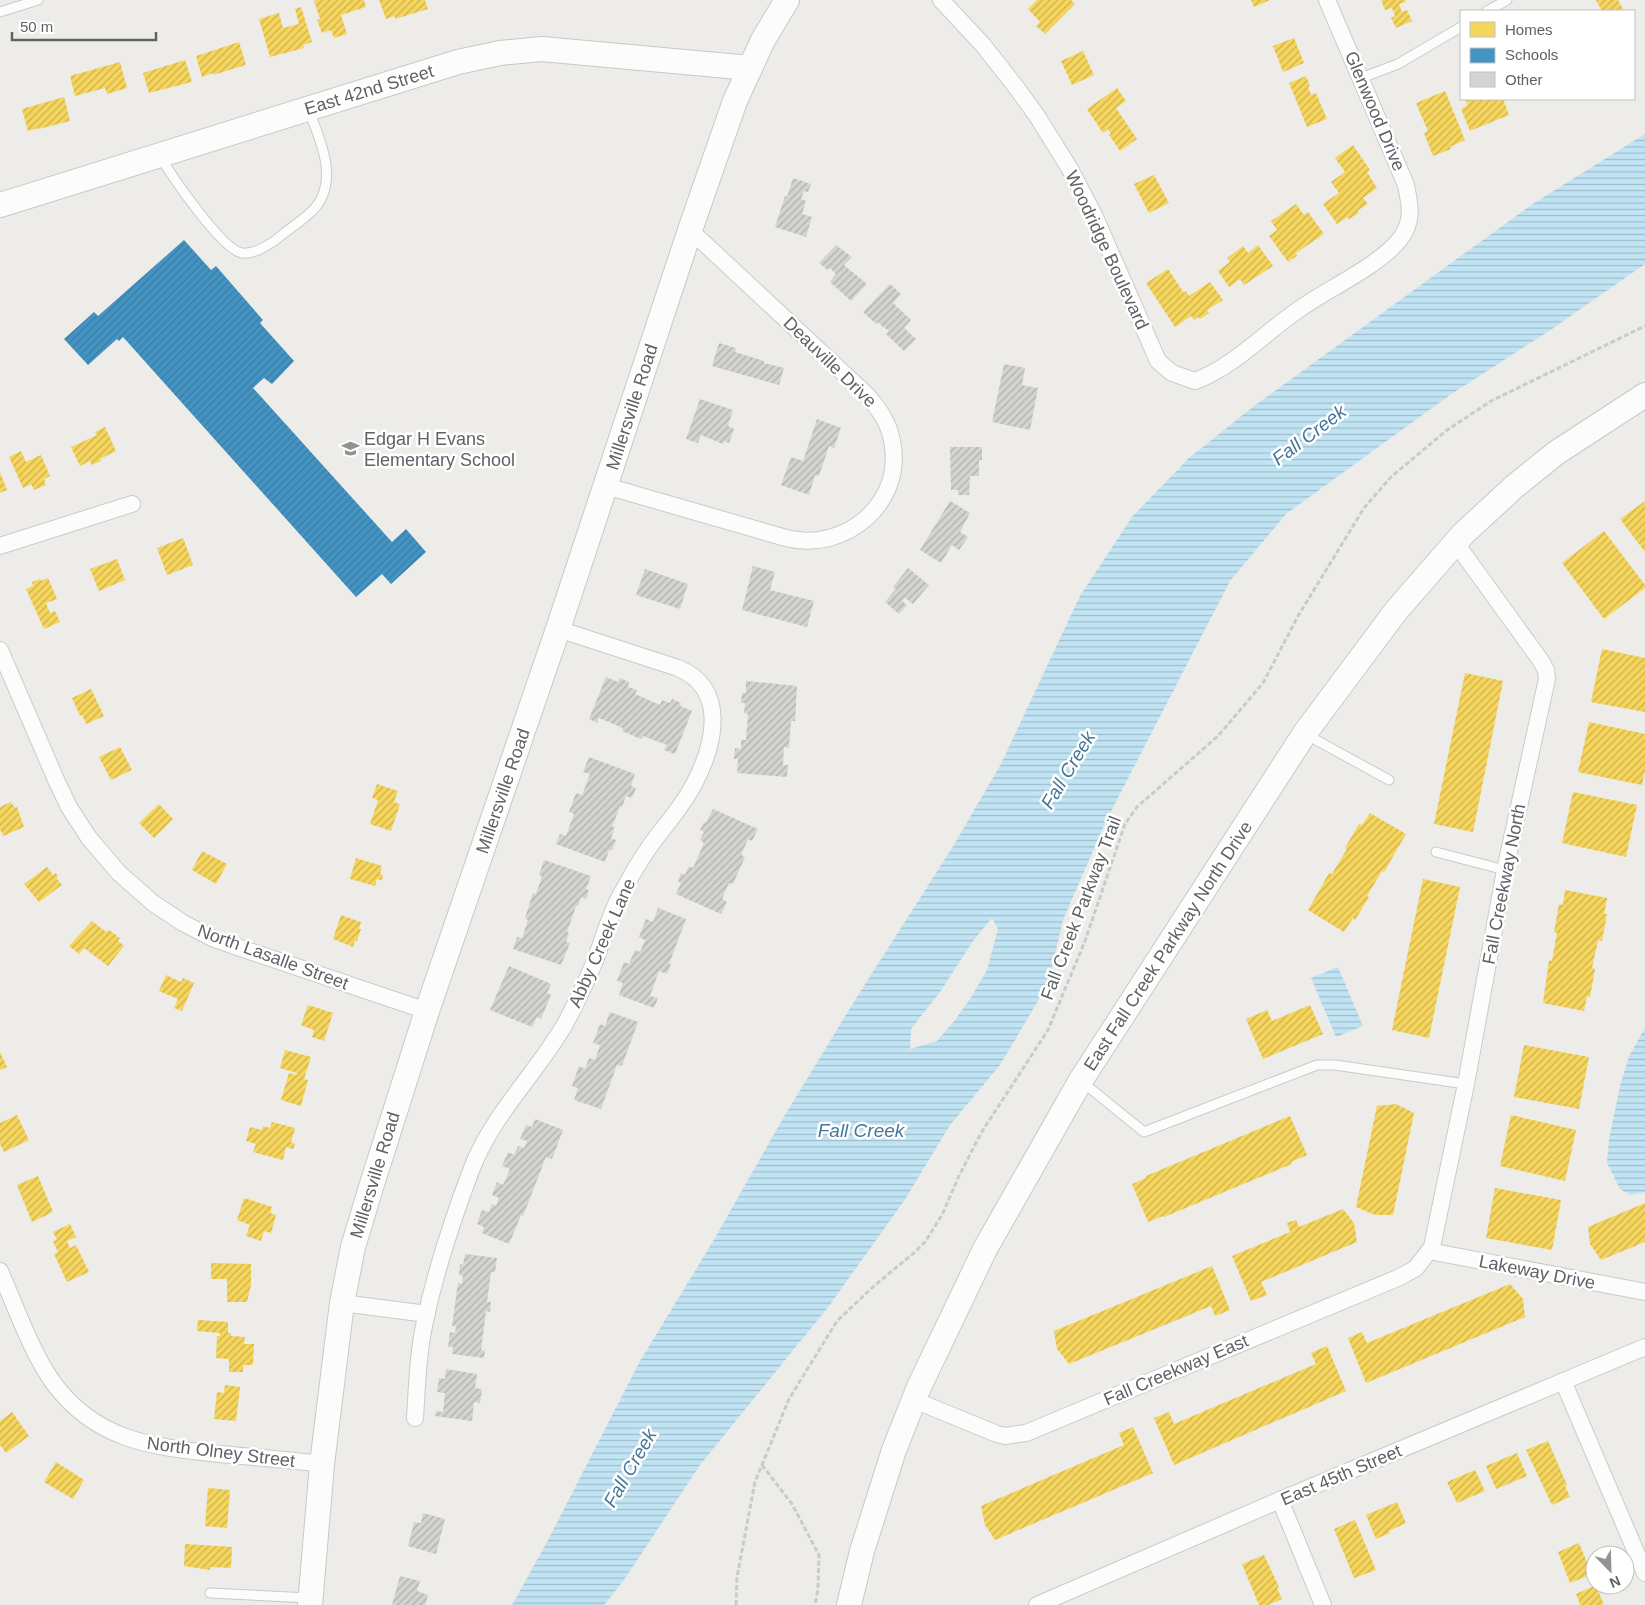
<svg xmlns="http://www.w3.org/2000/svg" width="1645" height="1605" viewBox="0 0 1645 1605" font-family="Arial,sans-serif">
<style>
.water{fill:url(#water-rules);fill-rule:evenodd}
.homes{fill:url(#homes-hatch)}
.schools{fill:url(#schools-hatch)}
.building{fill:url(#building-hatch)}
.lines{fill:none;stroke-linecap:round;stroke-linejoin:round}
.lane-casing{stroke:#cacac9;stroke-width:11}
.street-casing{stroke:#cacac9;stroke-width:18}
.secondary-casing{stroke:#c7c9c8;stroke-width:26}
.path{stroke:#c7ccc9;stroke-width:3;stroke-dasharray:5 2.5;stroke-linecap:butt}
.lane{stroke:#fcfcfc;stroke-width:9}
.street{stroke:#fcfcfc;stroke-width:16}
.secondary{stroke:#fcfcfc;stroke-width:24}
.labels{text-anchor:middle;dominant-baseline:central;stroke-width:5;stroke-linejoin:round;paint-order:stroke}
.street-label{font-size:18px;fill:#5f6366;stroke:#fff}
.poi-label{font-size:18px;fill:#5f6366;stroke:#fff;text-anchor:start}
.water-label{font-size:19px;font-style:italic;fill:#457899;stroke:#fff}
</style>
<defs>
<pattern id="water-rules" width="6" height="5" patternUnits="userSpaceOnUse" patternTransform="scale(1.25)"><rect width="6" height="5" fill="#c1e4f4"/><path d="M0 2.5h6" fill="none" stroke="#a0bcc9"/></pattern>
<pattern id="homes-hatch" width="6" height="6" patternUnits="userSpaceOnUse" patternTransform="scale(1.25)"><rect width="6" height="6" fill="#f6d55c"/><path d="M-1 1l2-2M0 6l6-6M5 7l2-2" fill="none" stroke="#cab050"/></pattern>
<pattern id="schools-hatch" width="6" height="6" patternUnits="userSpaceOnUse" patternTransform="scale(1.25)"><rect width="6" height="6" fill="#4393c3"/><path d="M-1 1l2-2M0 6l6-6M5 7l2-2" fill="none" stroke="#3b7ca2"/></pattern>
<pattern id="building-hatch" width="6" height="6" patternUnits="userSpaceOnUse" patternTransform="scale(1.25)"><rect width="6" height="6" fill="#d4d3d2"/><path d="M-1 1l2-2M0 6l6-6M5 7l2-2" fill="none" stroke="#afafae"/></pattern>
</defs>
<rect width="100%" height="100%" fill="#edece9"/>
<!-- water -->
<g class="water">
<path d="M1645,134v130l-93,65 -102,66 -164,119 -56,67 -124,240 -43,99 -15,64 -48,81 -50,60 -46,76 -75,105 -129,159 -76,115 -20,25h-92l35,-63 93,-181 72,-118 73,-128 70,-115 97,-152 49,-84 79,-168 52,-79 57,-59 65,-52 280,-203zM992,918l6,11 -11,41 -17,29 -15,21 -18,21 -27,8 1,-20 29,-37 33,-51z"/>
<polygon points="1338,967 1363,1026 1336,1037 1311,978"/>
<polygon points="1645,1028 1645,1192 1630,1195 1620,1189 1607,1163 1609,1139 1620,1086 1629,1056"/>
</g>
<!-- homes -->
<g class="homes">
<polygon points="316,0 364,0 366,7 341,15 347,34 334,38 331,30 322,33 317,20 320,19 314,1"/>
<polygon points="379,0 425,0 428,9 395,19 395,16 386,19"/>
<polygon points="1037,0 1071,0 1075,4 1045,34 1036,26 1040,22 1028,9"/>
<polygon points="1251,0 1270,0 1254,7"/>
<polygon points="1381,0 1405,0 1406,2 1399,4 1402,12 1407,10 1412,21 1396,28 1391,18 1395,16 1392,8 1385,10"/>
<polygon points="1596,0 1618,0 1624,11 1602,11"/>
<polygon points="301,7 312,42 303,45 304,48 270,57 259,19 279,13 283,28 299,24 295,9"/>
<polygon points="1294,38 1304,63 1283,72 1273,46"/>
<polygon points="239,42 246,65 213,75 213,73 202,77 196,56"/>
<polygon points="1083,51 1094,75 1072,85 1061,61"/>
<polygon points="185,60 192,82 149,93 143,73"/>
<polygon points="120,62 127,88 107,94 105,88 75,96 70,76"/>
<polygon points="1306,76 1310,86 1308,87 1311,95 1316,93 1327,119 1307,127 1289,83"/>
<polygon points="1117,88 1126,101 1116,108 1137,139 1120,151 1109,135 1111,134 1108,129 1103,133 1087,109"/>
<polygon points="1445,91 1465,140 1450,147 1451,149 1433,156 1424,133 1428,131 1416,103"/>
<polygon points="64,97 70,121 39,129 39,128 28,131 22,109"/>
<polygon points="1465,99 1503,99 1509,115 1470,131 1461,109 1468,105"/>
<polygon points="1353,145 1370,170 1367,172 1377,188 1363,198 1368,204 1357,211 1359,213 1349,219 1347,217 1337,224 1323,204 1339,193 1331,182 1345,172 1335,158"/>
<polygon points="1154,175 1169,203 1149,213 1134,184"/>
<polygon points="1296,204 1304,215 1308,212 1324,234 1296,253 1297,256 1288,262 1269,236 1277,230 1271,221"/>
<polygon points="1258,245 1273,266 1244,285 1240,279 1229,287 1218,271 1230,262 1227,258 1243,246 1248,253"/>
<polygon points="1168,269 1184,293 1186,291 1189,296 1210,282 1223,300 1207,310 1209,313 1200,319 1198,317 1194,320 1191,316 1175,327 1146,283"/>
<polygon points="105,427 116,451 100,459 101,461 92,465 90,461 80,466 71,447 97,435 95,432"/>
<polygon points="21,451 26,462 41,455 50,476 44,479 46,485 34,490 31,484 23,488 9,457"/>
<polygon points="0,472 7,490 0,493"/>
<polygon points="1645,501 1645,552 1620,519"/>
<polygon points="1604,531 1645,585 1645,588 1604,619 1562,563"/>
<polygon points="183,538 193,565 167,575 157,548"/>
<polygon points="117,559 125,580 99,591 90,569"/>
<polygon points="48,578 57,599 46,603 50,613 55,611 60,622 44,629 26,589 33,586 32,582 40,579 41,581"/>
<polygon points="1602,649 1645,658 1645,712 1591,702"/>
<polygon points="1465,673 1503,681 1473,832 1434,824"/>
<polygon points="91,689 104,716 86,724 82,715 80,716 72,698"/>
<polygon points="1589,722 1645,734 1645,771 1642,785 1578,772"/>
<polygon points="120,747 132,770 111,780 99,757"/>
<polygon points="377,784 398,791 394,802 400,804 391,831 370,824 378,800 372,798"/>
<polygon points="1573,792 1637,805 1626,857 1562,843"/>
<polygon points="11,802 15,808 17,807 24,827 3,836 0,829 0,807"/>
<polygon points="159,804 173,819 154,838 139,823"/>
<polygon points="1370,813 1406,834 1384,872 1382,871 1367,896 1369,897 1355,920 1353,918 1344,932 1308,910 1329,873 1332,874 1347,849 1345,848 1359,824 1362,825"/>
<polygon points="202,851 227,864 216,884 192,870"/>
<polygon points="356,858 382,866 380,874 383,875 382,880 377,879 375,886 350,879"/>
<polygon points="47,867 53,875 56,873 58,877 56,878 62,885 39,902 24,884"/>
<polygon points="1423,879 1460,887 1429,1038 1392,1030"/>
<polygon points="1565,890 1607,898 1604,914 1607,914 1602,941 1598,940 1592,968 1595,969 1590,997 1587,996 1584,1011 1543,1003 1549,960 1552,961 1557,933 1554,932 1559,904 1563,905"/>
<polygon points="341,915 361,922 359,929 361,929 357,941 355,940 353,947 333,939"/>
<polygon points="92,921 106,932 109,930 120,938 118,941 124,946 108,966 84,948 79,954 69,946"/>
<polygon points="166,975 181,982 183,978 194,983 182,1011 174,1008 178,999 159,991"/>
<polygon points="308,1005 333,1013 324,1041 312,1037 314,1030 301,1025"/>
<polygon points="1310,1005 1323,1034 1263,1059 1246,1019 1267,1010 1272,1021"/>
<polygon points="1524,1045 1589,1057 1579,1109 1514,1097"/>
<polygon points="285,1050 311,1057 304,1079 308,1080 301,1106 281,1100 289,1073 297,1075 297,1073 280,1068"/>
<polygon points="0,1052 7,1067 0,1070"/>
<polygon points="1396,1104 1414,1113 1393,1215 1375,1215 1356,1207 1377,1106"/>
<polygon points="17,1115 29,1140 4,1152 0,1144 0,1123"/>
<polygon points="1511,1115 1576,1130 1565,1181 1500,1166"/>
<polygon points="1290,1116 1307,1155 1291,1162 1292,1164 1164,1217 1163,1216 1148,1222 1132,1184 1146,1178 1146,1176"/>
<polygon points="272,1122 295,1128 291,1142 295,1144 293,1149 286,1147 283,1160 253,1152 256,1144 246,1141 250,1127 262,1130 263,1126 270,1128"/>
<polygon points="38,1176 53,1212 32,1222 17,1185"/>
<polygon points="1495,1188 1561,1200 1552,1250 1486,1238"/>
<polygon points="244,1198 272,1207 270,1213 276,1215 271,1233 264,1231 261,1241 246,1236 250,1225 237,1220"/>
<polygon points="1645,1203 1645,1242 1601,1260 1590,1244 1588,1227"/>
<polygon points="1343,1209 1354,1223 1357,1242 1261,1282 1267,1295 1251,1301 1232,1256 1290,1232 1287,1223 1296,1220 1299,1227"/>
<polygon points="70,1224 76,1237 67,1241 70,1248 76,1245 89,1272 67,1282 54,1254 58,1252 53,1241 57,1240 53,1232"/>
<polygon points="211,1263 251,1264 251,1285 247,1302 227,1302 227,1279 211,1279"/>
<polygon points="1212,1266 1230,1310 1215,1316 1211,1306 1069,1364 1057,1349 1054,1331"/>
<polygon points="1510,1284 1523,1299 1525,1317 1366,1383 1348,1338 1362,1332 1367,1343"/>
<polygon points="198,1320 228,1322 228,1333 231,1333 231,1336 245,1337 244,1344 254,1344 253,1365 243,1365 243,1372 229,1372 229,1359 216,1358 217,1336 220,1336 220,1333 197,1331"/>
<polygon points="1327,1346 1346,1391 1174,1465 1154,1418 1169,1412 1174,1424 1316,1364 1311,1353"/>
<polygon points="225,1385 240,1387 236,1421 214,1419 217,1392 224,1393"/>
<polygon points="12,1412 29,1436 6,1453 0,1445 0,1421"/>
<polygon points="1133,1427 1153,1473 995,1540 985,1525 981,1506 1124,1445 1119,1433"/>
<polygon points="1548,1441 1567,1485 1565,1486 1570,1497 1552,1505 1526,1450"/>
<polygon points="1517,1453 1527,1476 1496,1489 1486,1466"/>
<polygon points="56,1462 84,1480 73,1499 44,1482"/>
<polygon points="1475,1470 1485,1491 1457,1503 1447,1482"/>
<polygon points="208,1488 230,1490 227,1528 205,1526"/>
<polygon points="1397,1502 1406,1523 1389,1531 1390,1533 1376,1539 1366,1515"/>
<polygon points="1355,1520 1376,1570 1354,1578 1334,1529"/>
<polygon points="1579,1543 1592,1574 1570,1583 1558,1552"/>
<polygon points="185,1544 232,1547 231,1568 210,1567 210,1570 184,1566"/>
<polygon points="1264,1555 1279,1587 1277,1588 1282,1599 1268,1605 1259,1605 1242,1564"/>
<polygon points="1596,1585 1604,1605 1580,1605 1576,1594"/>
</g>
<!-- schools -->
<polygon class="schools" points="184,240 211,270 216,266 263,320 260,323 294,361 272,384 264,378 253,388 392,542 406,529 426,552 391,584 382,574 356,597 123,337 119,341 117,339 88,365 64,339 94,312 98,316"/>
<!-- building -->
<g class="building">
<polygon points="793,178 811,184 808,192 804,191 801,199 806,201 802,214 812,217 806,237 775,227 785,196 787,197"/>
<polygon points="836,245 852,257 844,265 867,284 851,301 830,282 836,274 830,268 828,270 819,263"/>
<polygon points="890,284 901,294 893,303 911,320 904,328 916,339 904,351 886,334 889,331 884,327 884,328 878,322 876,324 863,312"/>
<polygon points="719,343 736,348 735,352 764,361 764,363 784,368 779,385 712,366"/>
<polygon points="1004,364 1025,368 1022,385 1038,388 1030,430 992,422"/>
<polygon points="700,399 733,410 728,426 734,429 729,443 724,441 723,444 701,435 698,443 686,439"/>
<polygon points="817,419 841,428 834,448 829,446 819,476 815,475 809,495 781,485 791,457 803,461"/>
<polygon points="950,447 982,447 982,460 979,460 979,476 970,476 969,495 958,495 958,490 951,490"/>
<polygon points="950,501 970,513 960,532 968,537 959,550 952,545 941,563 920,550"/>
<polygon points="753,566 775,572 770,590 814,601 807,627 742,610"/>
<polygon points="908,568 929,585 913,604 905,598 902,601 907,605 899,614 885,602 896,589 893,587"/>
<polygon points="645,569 688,584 680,609 636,595"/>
<polygon points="606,677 618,682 620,678 629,682 628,687 637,690 635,694 660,705 662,700 670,703 672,699 681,703 680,706 692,711 675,754 664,750 667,745 643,736 641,739 622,731 623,728 599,718 597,723 589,719"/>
<polygon points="746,681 797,686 795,721 791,721 789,748 784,747 783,765 788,765 787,777 737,773 738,759 734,759 735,748 741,749 741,740 746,740 748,714 744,713 745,703 741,703 742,693 746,693"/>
<polygon points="589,757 635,774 631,786 636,788 632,798 626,796 622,807 620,806 612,827 615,827 611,838 616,840 612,850 609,850 605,862 556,844 560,834 566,836 574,814 569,812 576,793 582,795 590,774 583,772"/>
<polygon points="713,809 758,829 752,841 748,839 741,855 745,857 733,884 729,883 722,899 727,902 721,914 676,894 681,883 678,881 681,873 685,875 689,866 693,868 704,843 700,840 704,832 700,830 704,822 706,823"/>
<polygon points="544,860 591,876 586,889 589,890 586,899 581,897 578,906 576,906 567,932 569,933 566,942 570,943 561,965 513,949 517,937 522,938 528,920 525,918 533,893 536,894 542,876 539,875"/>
<polygon points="658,908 686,919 669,964 671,964 667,974 659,971 650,996 658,998 654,1008 619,995 623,983 617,981 624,962 629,964 635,950 640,952 645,940 639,937 646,919 653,922"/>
<polygon points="509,966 551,984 547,993 551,995 541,1019 537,1017 532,1027 490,1010"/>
<polygon points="610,1012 638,1022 622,1066 617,1065 601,1109 574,1100 578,1088 572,1086 579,1066 585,1069 589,1058 595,1060 600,1045 593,1043 600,1024 605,1026"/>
<polygon points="535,1119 563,1130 552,1159 546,1157 523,1216 521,1215 509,1244 482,1233 484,1227 477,1224 482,1210 489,1212 492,1204 496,1206 499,1198 492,1195 497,1182 503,1185 510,1169 502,1166 508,1152 514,1155 518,1146 524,1148 527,1141 520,1139 526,1125 532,1127"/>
<polygon points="465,1254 497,1258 495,1272 491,1272 487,1302 491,1302 490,1312 486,1311 481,1350 485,1351 484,1358 452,1354 453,1347 448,1347 450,1332 455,1333 456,1326 452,1326 458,1283 462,1284 463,1276 459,1275 460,1264 463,1265"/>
<polygon points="446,1369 477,1374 475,1388 482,1389 480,1403 474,1402 472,1421 435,1416 436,1411 443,1412 445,1393 437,1392 439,1378 445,1379"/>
<polygon points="423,1513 445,1519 436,1554 408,1546 414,1522 421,1523"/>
<polygon points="400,1576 420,1581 417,1591 428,1595 425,1605 392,1605"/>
</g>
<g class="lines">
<defs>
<g id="lane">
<polyline points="1487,11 1507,0"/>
<polyline points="0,12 38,0"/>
<polyline points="1361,78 1398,64 1461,27"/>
<path d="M160,156c11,19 62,94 82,97 13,2 32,-11 41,-19 10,-8 23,-16 32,-26 24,-28 5,-69 -6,-97"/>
<polyline points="1305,734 1389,780"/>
<polyline points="1436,852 1505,870"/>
<polyline points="1081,1081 1144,1132 1317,1065 1335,1065 1466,1084"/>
<polyline points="210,1593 310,1598"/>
</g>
<g id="street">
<path d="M941,0l42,45 33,42 21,29 33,53 25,48 63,144 14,12 23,8c41,-15 73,-52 109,-75 28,-19 77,-42 96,-67 14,-18 10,-34 6,-54l-79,-185"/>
<path d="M606,486l180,52c59,15 119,-35 106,-97 -3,-18 -13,-32 -25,-46l-177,-165"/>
<polyline points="0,546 132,504"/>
<polyline points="0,650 57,782 69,807 89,838 119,873 153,903 183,923 214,939 427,1011"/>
<polyline points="1429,1251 1645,1292"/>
<path d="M0,1271c15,34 31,80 52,110 43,60 100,66 168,73 34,3 68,6 102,10"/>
<polyline points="342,1303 427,1314"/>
<polyline points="1563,1381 1645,1573"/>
<polyline points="914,1400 997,1434 1005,1436 1026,1433 1400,1277 1416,1268 1432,1247 1466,1084 1505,870 1547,679 1546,670 1541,661 1455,542"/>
<path d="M415,1418c2,-32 3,-65 10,-97 11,-52 28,-103 47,-153 21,-54 64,-94 93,-144 11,-20 20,-40 29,-61 10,-25 16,-51 30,-74 7,-13 15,-27 24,-40 15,-22 34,-41 46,-65 20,-38 35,-95 -16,-116l-120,-39"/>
<polyline points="1280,1500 1323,1605"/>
<polyline points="1037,1605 1280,1500 1645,1347"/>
</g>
<g id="secondary">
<polyline points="0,205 458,62 500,53 542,49 750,68"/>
<polyline points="310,1605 322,1464 342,1303 353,1247 372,1184 427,1011 558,629 690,230 735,101 763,40 787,0"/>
<polyline points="849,1605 862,1551 894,1450 919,1387 985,1249 1081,1080 1305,733 1396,611 1463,534 1515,486 1556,453 1645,395"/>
</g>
</defs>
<!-- lane casing -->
<use href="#lane" class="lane-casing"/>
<!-- street casing -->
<use href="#street" class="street-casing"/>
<!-- secondary casing -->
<use href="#secondary" class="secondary-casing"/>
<!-- path -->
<g class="path">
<polyline points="762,1465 792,1504 819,1555 818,1589 815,1605"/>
<polyline points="736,1605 737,1577 755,1482 789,1399 837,1321 874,1286 915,1252 925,1242 942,1215 959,1176 981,1133 1048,1030 1085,941 1125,824 1137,807 1218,736 1263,683 1298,616 1364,508 1391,477 1447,430 1491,401 1645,326"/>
</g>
<!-- lane -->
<use href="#lane" class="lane"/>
<!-- street -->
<use href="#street" class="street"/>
<!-- secondary -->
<use href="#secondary" class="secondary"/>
</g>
<!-- icons -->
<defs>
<symbol id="school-bare" viewBox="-9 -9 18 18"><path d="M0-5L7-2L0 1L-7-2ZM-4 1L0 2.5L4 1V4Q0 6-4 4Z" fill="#919394" stroke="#fff" stroke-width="2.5" paint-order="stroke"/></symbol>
</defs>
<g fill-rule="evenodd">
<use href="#school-bare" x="338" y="436" width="25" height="25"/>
</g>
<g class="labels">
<!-- street labels -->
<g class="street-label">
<text transform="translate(369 90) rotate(-17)">East 42nd Street</text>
<text transform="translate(1375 111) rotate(67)">Glenwood Drive</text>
<text transform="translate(1107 250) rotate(65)">Woodridge Boulevard</text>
<text transform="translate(830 362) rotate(44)">Deauville Drive</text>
<text transform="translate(632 407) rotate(-72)">Millersville Road</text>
<text transform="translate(503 791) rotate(-71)">Millersville Road</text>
<text transform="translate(1504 884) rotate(-79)">Fall Creekway North</text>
<text transform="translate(1081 908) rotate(-69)">Fall Creek Parkway Trail</text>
<text transform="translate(602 943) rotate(-66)">Abby Creek Lane</text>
<text transform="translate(1168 946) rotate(-57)">East Fall Creek Parkway North Drive</text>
<text transform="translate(273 957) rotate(20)">North Lasalle Street</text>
<text transform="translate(375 1175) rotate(-73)">Millersville Road</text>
<text transform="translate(1537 1272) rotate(11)">Lakeway Drive</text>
<text transform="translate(1176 1370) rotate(-23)">Fall Creekway East</text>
<text transform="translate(221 1452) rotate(7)">North Olney Street</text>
<text transform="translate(1341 1475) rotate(-23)">East 45th Street</text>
</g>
<!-- poi labels -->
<g class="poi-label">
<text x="364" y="439">Edgar H Evans<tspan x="364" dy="21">Elementary School</tspan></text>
</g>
<!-- water labels -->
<g class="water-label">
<text transform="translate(1309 435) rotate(-37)">Fall Creek</text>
<text transform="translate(1068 770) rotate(-59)">Fall Creek</text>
<text x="861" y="1130">Fall Creek</text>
<text transform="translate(630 1468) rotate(-60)">Fall Creek</text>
</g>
</g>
<!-- legend -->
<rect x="1460" y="10" width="175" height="90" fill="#ffffff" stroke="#bfc1c2"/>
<rect x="1470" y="22" width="25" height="15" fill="#f6d55c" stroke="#bfc1c2"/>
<text x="1505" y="35" font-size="15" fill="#5f6366">Homes</text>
<rect x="1470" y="48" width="25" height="15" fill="#4393c3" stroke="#bfc1c2"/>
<text x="1505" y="60" font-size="15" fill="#5f6366">Schools</text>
<rect x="1470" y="72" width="25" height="15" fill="#d4d3d2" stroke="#bfc1c2"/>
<text x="1505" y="85" font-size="15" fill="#5f6366">Other</text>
<!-- north arrow -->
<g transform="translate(1610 1570) rotate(157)"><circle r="24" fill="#ffffff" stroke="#bfc1c2"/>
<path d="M0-4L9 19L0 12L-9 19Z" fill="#919394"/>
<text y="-8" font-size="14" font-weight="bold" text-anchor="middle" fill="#5f6366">N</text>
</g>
<!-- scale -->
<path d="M12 32v8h144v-8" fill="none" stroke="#5f6366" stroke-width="2.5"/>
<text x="20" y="32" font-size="15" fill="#5f6366" stroke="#ffffff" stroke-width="4" paint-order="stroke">50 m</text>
</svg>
